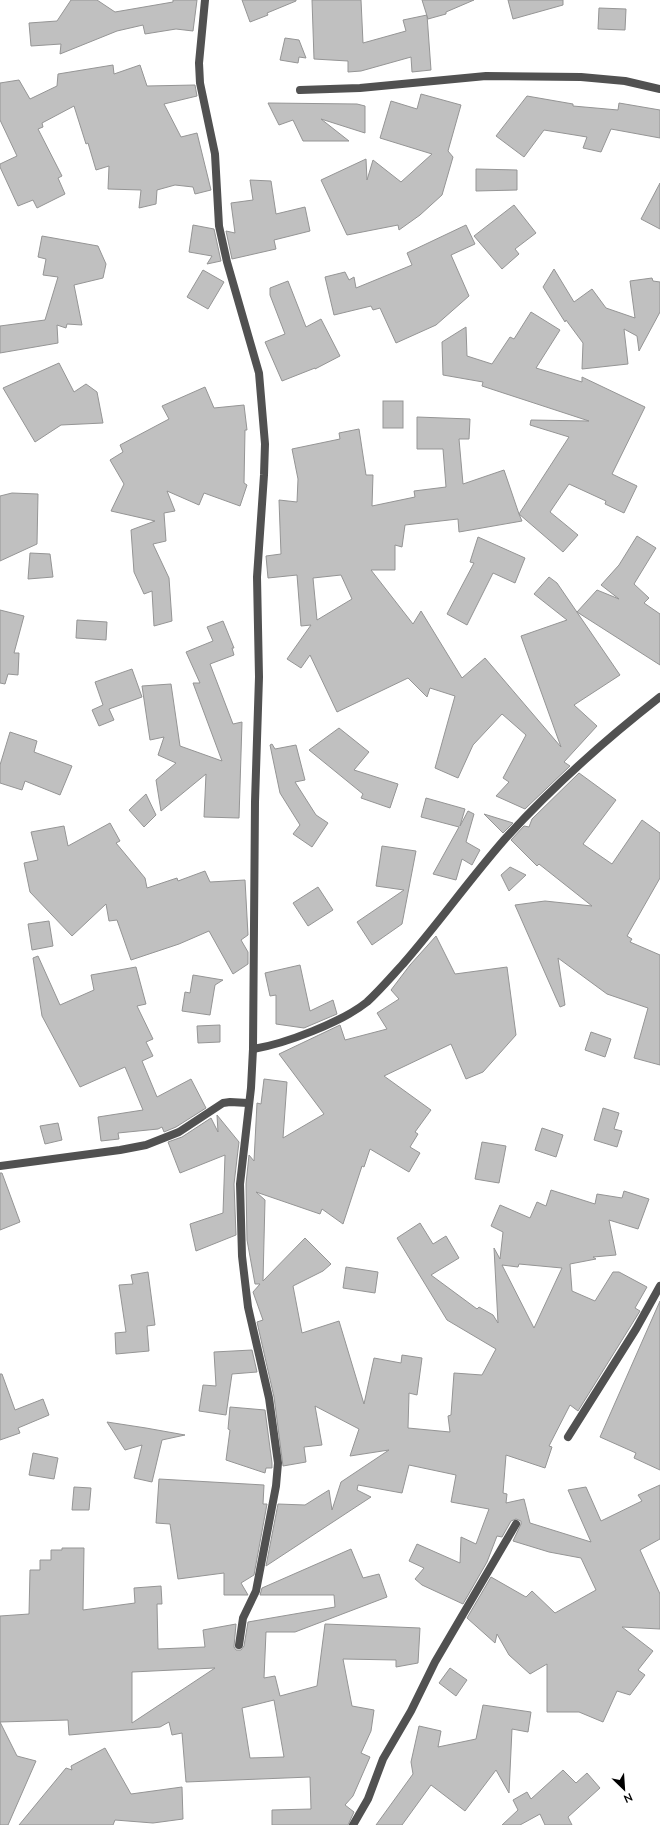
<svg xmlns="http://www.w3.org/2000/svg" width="660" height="1825" viewBox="0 0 660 1825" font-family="'Nunito Sans',sans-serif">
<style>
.building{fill:#c0c0c0;stroke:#959595;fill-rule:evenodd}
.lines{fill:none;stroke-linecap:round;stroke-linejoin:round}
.street{stroke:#515151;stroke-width:8}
</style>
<rect width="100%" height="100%" fill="#fff"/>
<!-- building -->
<g class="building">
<polygon points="71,0 97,0 115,12 173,2 173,0 197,0 193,31 176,29 145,34 143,25 117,31 60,54 61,44 31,46 29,23 57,21"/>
<polygon points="242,0 296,0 296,1 267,13 268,15 250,22"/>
<polygon points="312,0 361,0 363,43 406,31 403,20 427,15 431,70 412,72 411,57 361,71 348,72 348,61 314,59"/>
<polygon points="422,0 474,0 446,12 446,14 428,19"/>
<polygon points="508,0 563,0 563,5 513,19"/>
<polygon points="599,8 626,9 625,30 598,29"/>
<polygon points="285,38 299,40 306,58 299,57 298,63 280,60"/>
<polygon points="113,65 114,74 140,65 147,86 195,85 197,96 164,104 181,137 197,133 211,190 195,194 193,187 175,185 157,190 156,204 139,208 141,190 108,189 109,166 96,170 88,143 86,144 74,106 42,123 43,127 38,129 62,176 58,178 65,194 37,208 33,200 18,206 0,167 0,164 17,156 0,120 0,83 19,80 30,99 57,86 58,74"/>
<polygon points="421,94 461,105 448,151 453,157 442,195 420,215 399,230 398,225 347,235 321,180 366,159 367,180 373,160 401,182 432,154 380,138 391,101 417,109"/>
<polygon points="527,96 573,104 573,106 618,110 619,103 660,110 660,138 611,129 601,152 583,148 587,137 544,130 524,157 496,136"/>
<polygon points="268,103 357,104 365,106 365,133 321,119 349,141 303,141 293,120 279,125"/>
<polygon points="476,169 517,170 517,190 476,191"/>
<polygon points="250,180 271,181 276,214 305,207 310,231 274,240 276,249 232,259 226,231 235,233 231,203 253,200"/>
<polygon points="660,183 660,229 641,219"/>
<polygon points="514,205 536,233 515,249 519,254 502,269 474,236"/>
<polygon points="193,225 214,229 221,261 207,264 212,256 189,252"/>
<polygon points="466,225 475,244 451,255 469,296 436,325 396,343 380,308 373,310 371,306 334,315 325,277 345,272 349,280 354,277 356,288 412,265 407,253"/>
<polygon points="42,236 98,246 106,264 103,278 74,285 82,325 67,324 66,328 57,325 58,343 0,353 0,326 45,320 58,277 43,275 46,259 38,257"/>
<polygon points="554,269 574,302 592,289 606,308 635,318 630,281 652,278 653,281 660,282 660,312 639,351 637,336 624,329 628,364 582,369 583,343 566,320 565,322 543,287"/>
<polygon points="203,270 224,282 208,309 187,297"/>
<polygon points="288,281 306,327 321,319 340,356 315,369 315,368 282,381 265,342 285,334 270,295 270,288"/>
<path d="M531,312l29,18 -24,38 46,14v-5l63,30 -33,67 25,12 -13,27 -19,-9 1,-3 -37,-17 -19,28 28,23 -15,17 -44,-38 3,7 -63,11 -1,-13 -53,6 -3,22 -7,-2v25h-24l42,54 8,-13 41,67 23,-20 76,89 -40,-111 46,-16 -33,-26 15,-17 8,6 63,92 -46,30 23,21 -33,36 6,4 -45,43 -29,-13 13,-14 -6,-4 23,-43 -24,-21 -29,31 -15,33 -23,-10 20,-72 -25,-8 -3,9 -19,-19 -71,34 -27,-57 -9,13 -14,-9 24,-34 -10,1 -4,-51 -29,3 -2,-22 15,-2 -2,-54 18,2 1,-23 -6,-30 48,-10 -1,-6 20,-4 7,46h7l-1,31 43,-9 -1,-6 32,-4 -3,-38h-26v-32l53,2 -1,20h-10l4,45 41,-14 15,44 50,-77 -39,-12 1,-5 58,1 -107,-35 1,-4 -40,-7 -1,-33 24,-15 1,29 25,8 18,-27 4,2zM341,575l11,24 -35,21 -4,-42z"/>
<polygon points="59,363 74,392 86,384 97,392 103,423 61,425 35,442 3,388"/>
<polygon points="205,387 214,408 244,405 247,430 245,430 244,483 247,485 240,506 204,493 199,505 167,491 175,511 164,513 166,541 153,544 169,578 172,621 154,626 152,591 144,594 134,572 131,530 155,521 111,511 124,484 110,460 123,452 120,445 169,419 162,406"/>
<rect x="383" y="401" width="20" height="27"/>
<polygon points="12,493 38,494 37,544 0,561 0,496"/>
<polygon points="637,536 656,548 634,584 649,598 644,603 660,614 660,665 577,612 597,590 619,599 601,585 619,565"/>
<polygon points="478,537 525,558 515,583 493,573 467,625 447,614 474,563 470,562"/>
<polygon points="30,553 50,554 53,577 28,579"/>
<polygon points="0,610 24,616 14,653 19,653 18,675 8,674 5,684 0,683"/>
<polygon points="77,620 107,622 106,640 76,638"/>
<polygon points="223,621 234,648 232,648 234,655 210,664 233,724 242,722 239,818 204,817 206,774 161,811 156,780 176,763 158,755 164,737 150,740 142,686 171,684 180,746 222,761 193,683 200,683 186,652 213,641 207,627"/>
<polygon points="132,669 142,697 109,709 114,720 99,726 92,710 103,705 95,682"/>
<polygon points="339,728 369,752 354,770 398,784 390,808 361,798 363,794 309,750"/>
<polygon points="10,732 37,741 34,752 72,766 60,795 25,781 22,790 0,783 0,765"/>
<polygon points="272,744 275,749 296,745 305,780 295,782 316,815 328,823 312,847 293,834 300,825 280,793 270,745"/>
<polygon points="579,773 616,800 583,844 612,864 642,820 660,833 660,878 627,936 632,939 630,942 660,955 660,1065 634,1058 648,1008 607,994 558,958 565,1005 560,1007 515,905 545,901 592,906 539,864 537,866 511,840 524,826 529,827 532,819"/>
<polygon points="146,794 156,815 144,827 129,810"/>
<polygon points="426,798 465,809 460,826 468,811 474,814 466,842 480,850 472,865 462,859 456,880 433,874 459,827 421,817"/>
<polygon points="484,814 513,823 503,833"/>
<polygon points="110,823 120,841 116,843 145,878 147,888 177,878 178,881 205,871 210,882 245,880 248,935 241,940 248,952 248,964 233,974 209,931 179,944 131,960 117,920 109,921 106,904 72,936 30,892 24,863 38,860 31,832 64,826 68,846"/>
<polygon points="382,846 416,851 402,924 372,945 357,922 404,890 376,886"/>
<polygon points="510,867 526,875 509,891 501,875"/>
<polygon points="318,887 333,910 308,926 293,903"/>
<polygon points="49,921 53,946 32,950 28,924"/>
<path d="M436,936l19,38 52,-7 9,68 -33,37 -17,7 -15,-35 -67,32 47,34 -16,22 3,2 -8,13 10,6 -11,19 -39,-23 -6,18 -2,-1 -19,58 -21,-15 -2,5 -64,-22 9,8 -2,81 42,-43 26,26 -8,7 -30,15 9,47 37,-12 25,83 10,-46 27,5 1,-8 20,3 -5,37 -8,-2 -1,35 42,4 -2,-16 3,-1 3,-42 28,2 14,-26 -49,-29 -50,-82 23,-15 13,21 13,-8 13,22 -28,17 46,34 2,-2 14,8 5,8 -4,-75 6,11 3,-27 -12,-6 9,-21 30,13 7,-16 9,4 5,-16 44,14 2,-10 25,4 2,-7 25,8 -11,30 -29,-9 7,35 -23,2 3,2 -26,5 2,27 23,10 18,-29h6l28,15 -12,21 5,3 -62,100 -8,-6 -21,41 3,1 -7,21 -39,-13 -3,38 4,1 -1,9 18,-4 6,24 61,19 -23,-52 18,-3 15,34 41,-20 -4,-6 22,-10v54l-20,11 20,44v35l-38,-2 31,24 -15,19 7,5 -15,20 -13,-4 -14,31 -24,-10h-32v-48l-17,10 -21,-19 -12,-21 -2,9 -28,-25 24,-41 35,20 6,-6 23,22 41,-23 -15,-32 -32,-6 -36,-11 8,-17v-3l-5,-2 -5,2 -9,16 -5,-1 -10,26 -24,42 -41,-19 -7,-6 9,-11 -15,-7 8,-17 43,19 1,-26 15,7 13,-35 -38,-7 5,-27 -47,-10 -7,28 -44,-8 -1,5 14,7 -105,69 12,-62 27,1 24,-15 3,20 9,-28 48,-32 -39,6 9,-27 -44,-23 7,39 -18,2 2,15 -23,4 -9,-69 -17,-75 6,-2 -10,-28 7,-8h-5l-8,-44 -1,-56 3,-29 5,6 3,-58 4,1 3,-25 23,3 -4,56 41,-24 -45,-60 61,-29 5,15 42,-11 -10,-16 22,-14 -8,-9 19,-25zM519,1264l43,4 -28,60 -32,-63 16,2z"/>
<polygon points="38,956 60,1005 94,990 91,975 136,967 146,1004 137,1006 153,1039 146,1042 153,1056 142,1061 157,1097 191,1079 206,1108 176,1127 164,1132 162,1127 158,1129 118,1133 119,1139 101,1141 98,1117 143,1110 125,1067 80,1087 42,1016 33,958"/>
<polygon points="300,965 310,1011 333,1000 337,1014 304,1028 276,1024 276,995 270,996 265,973"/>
<polygon points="193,975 223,980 215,985 210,1015 182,1011 185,992 190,993"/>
<polygon points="220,1025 220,1042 198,1043 197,1026"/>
<polygon points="591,1032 611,1039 605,1057 585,1050"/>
<polygon points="603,1108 619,1113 614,1129 622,1131 617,1147 594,1140"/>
<polygon points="217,1115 239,1142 234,1184 236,1235 196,1251 190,1224 223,1213 225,1155 180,1173 168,1142 182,1137 211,1118 218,1132"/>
<polygon points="58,1123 62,1140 45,1144 40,1126"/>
<polygon points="542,1128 563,1135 556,1157 535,1150"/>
<polygon points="482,1142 506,1146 499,1183 475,1179"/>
<polygon points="0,1173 2,1173 20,1222 0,1230"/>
<polygon points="346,1267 378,1272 375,1293 343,1288"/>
<polygon points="148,1272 155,1325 147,1326 149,1351 116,1354 115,1333 126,1332 119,1285 133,1284 131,1275"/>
<polygon points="660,1301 660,1470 634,1458 636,1453 600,1437"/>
<polygon points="252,1350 257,1372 232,1374 226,1415 199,1411 203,1385 216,1386 214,1352"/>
<polygon points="0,1374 2,1374 15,1410 43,1399 49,1415 18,1428 20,1433 0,1440"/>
<polygon points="230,1407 265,1410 272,1463 272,1468 266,1468 265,1473 226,1460 230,1430 228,1429"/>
<polygon points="107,1422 146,1428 185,1435 162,1440 152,1482 134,1478 142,1445 125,1450"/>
<polygon points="33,1453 58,1458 54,1479 29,1475"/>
<polygon points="159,1479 264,1485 263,1504 267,1504 254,1575 241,1583 248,1595 224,1595 224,1573 178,1579 170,1524 156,1523"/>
<polygon points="74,1487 91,1488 89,1510 72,1510"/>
<path d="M62,1548h22l-1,62 52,-7 -1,-15 27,-2 1,18h-5l1,45 47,-2 -2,-17 33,-6 -2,23 2,3h5l3,-4 4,-24 87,-15 -1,-12h-74l2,-7 89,-39 12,29 16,-4 8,23 -92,35h-29l-2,46 11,-2 5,20 37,-10 8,-62 95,4 -2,35 -22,4v-7l-53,-1 9,47 22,4 -3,21 -10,22 9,4 -17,39 -8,9 9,7 -6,13h-76v-15l39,-1 -1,-32 -124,5 -4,-49 -10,2 -3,-13 -9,5 -91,8 -1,-15 -68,2v-106l29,-2 1,-44h10v-10h11v-10h11zM215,1668l-83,55v-51zM274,1700l10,57 -34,1 -8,-50z"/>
<polygon points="450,1668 467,1680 456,1696 439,1683"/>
<polygon points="483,1705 531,1712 528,1732 512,1729 509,1793 496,1770 465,1811 431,1785 402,1825 376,1825 413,1774 411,1762 419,1726 441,1731 438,1747 476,1739"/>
<polygon points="0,1722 17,1756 36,1761 8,1825 0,1825"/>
<polygon points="105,1748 131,1794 182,1787 183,1819 153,1823 115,1820 113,1825 19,1825 66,1768 72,1770 71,1766"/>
<polygon points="563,1770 576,1783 587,1773 600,1788 568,1817 572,1825 545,1825 540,1814 520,1825 502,1825 518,1810 513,1800 527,1792 531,1799"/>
</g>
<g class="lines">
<!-- street -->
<g class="street">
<polyline points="205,0 199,63 200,83 215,154 219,226 227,262 259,373 265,444 264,475 257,577 259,677 255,802 253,1049 251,1088 240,1184 242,1256 248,1307 269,1398 278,1463 276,1486 256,1591 243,1618 239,1645"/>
<polyline points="300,90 360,88 486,76 581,77 625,81 660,89"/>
<path d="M253,1049c32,-5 89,-27 114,-47 13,-12 24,-25 36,-38 35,-40 66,-84 101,-124 47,-52 101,-100 156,-143"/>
<polyline points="0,1166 120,1150 146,1145 179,1132 223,1103 230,1102 248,1103"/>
<polyline points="568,1437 636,1329 660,1286"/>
<polyline points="353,1825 368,1799 383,1759 411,1711 435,1662 516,1524"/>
</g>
</g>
<!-- north arrow -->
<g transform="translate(624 1789) rotate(155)" stroke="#ffffff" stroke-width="3" paint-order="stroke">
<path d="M0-3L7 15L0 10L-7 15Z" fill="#000000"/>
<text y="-6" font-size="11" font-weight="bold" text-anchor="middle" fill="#000000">N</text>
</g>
</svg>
